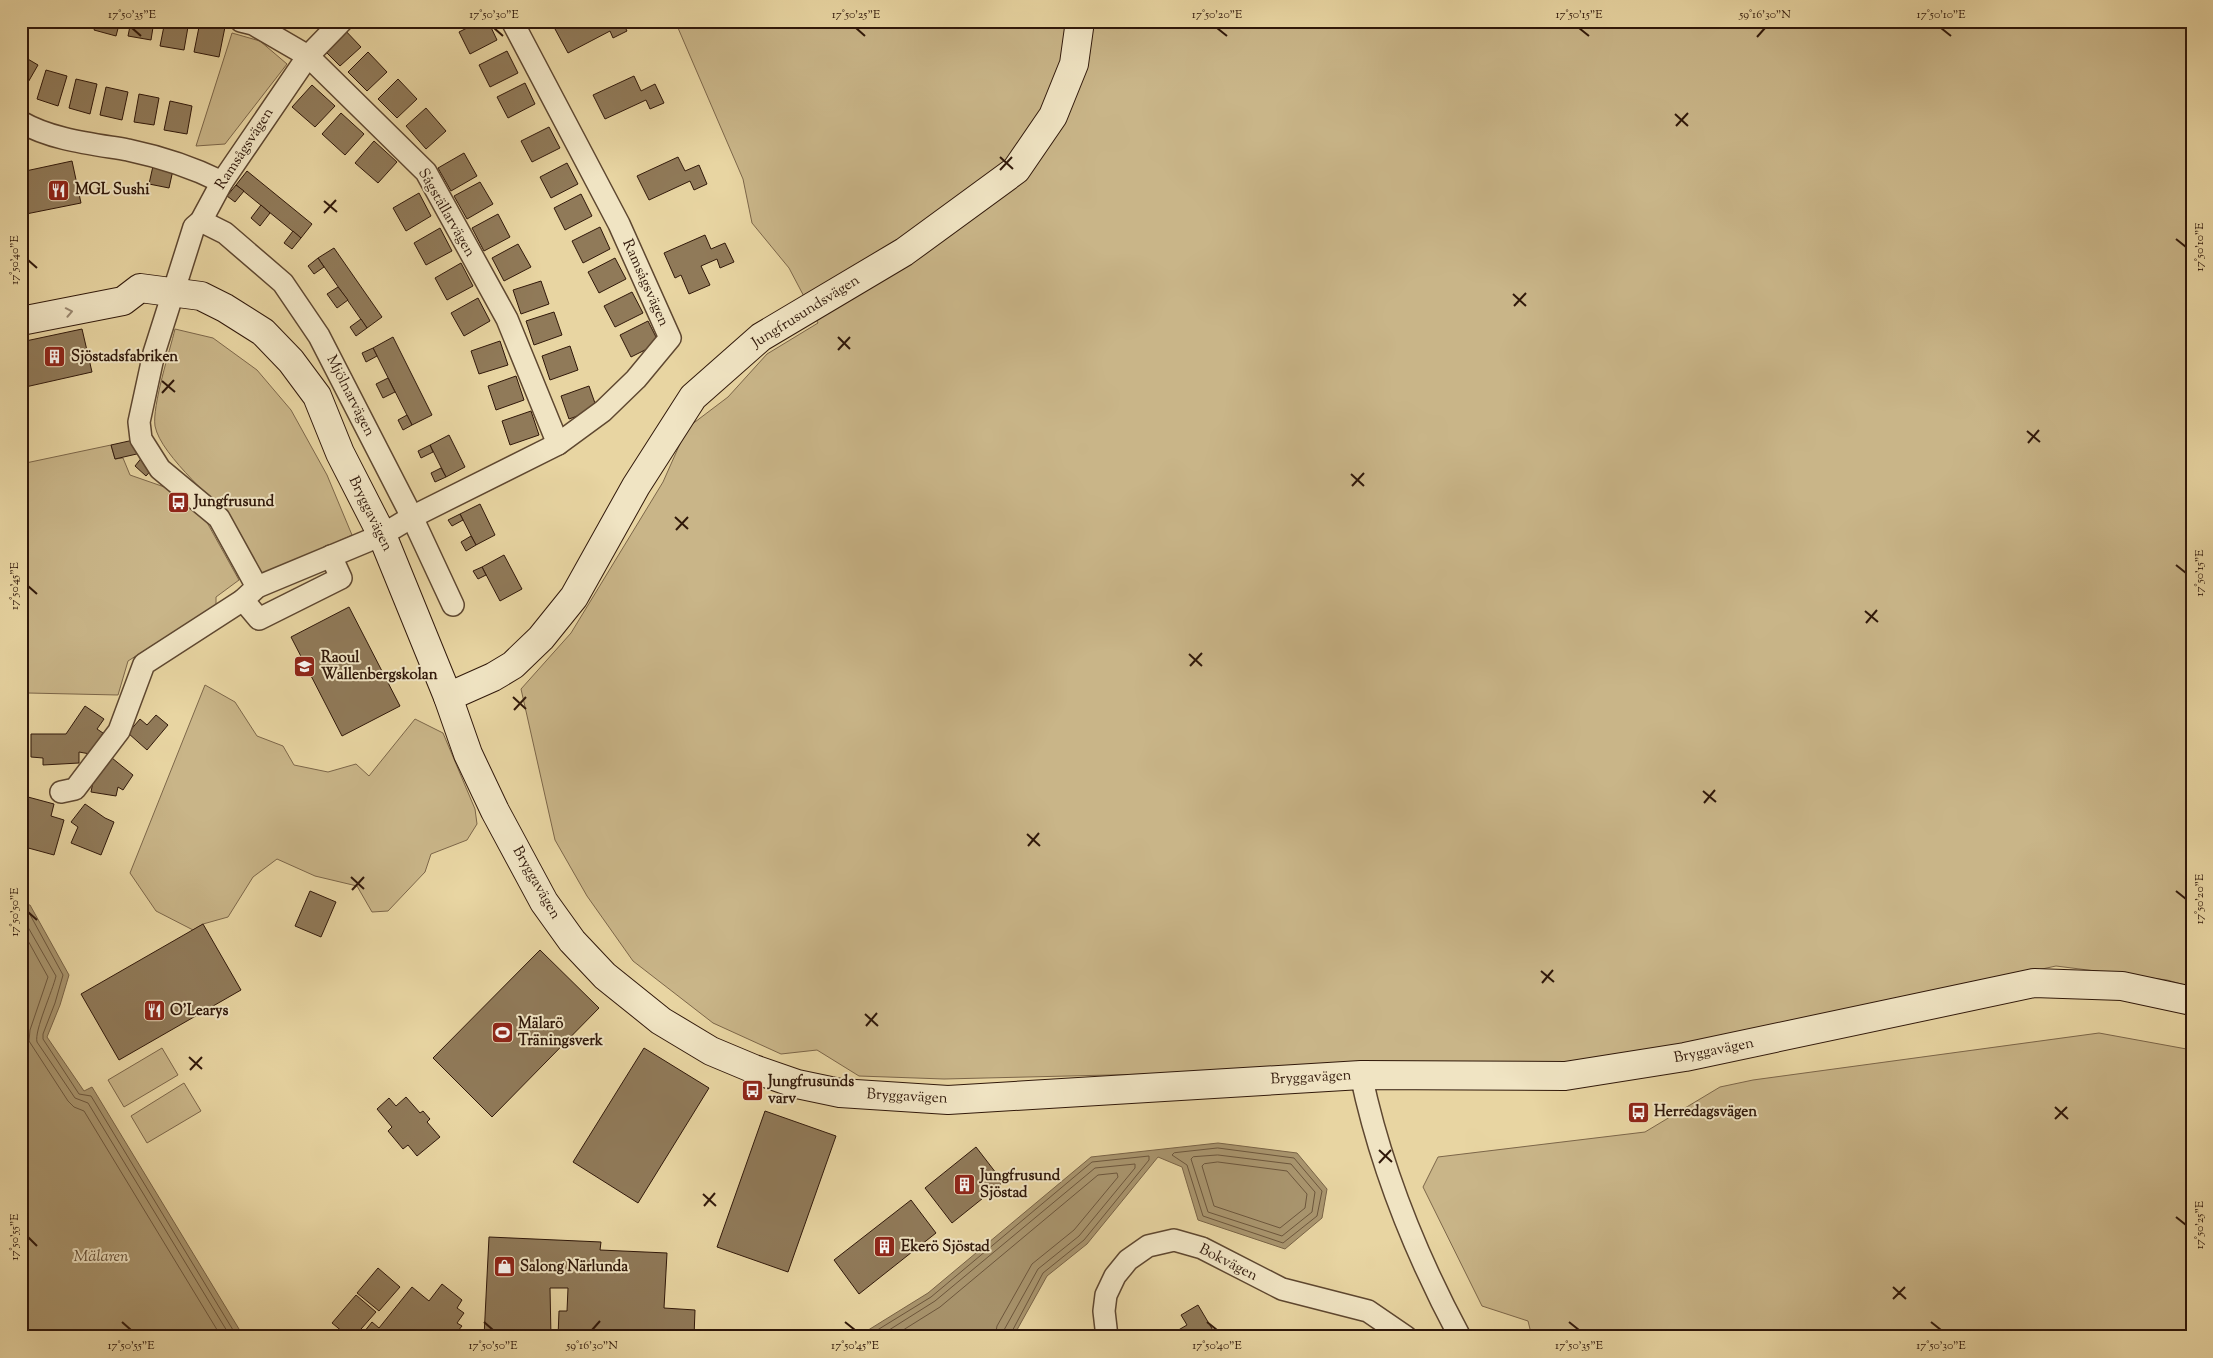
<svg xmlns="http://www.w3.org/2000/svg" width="2213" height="1358" viewBox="0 0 2213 1358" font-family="'Sorts Mill Goudy',serif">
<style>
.green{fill:#c9b588;stroke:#7c6649}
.water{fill:#a9956e;stroke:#796346}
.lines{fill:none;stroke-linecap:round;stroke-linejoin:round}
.shore{stroke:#6c563c;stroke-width:1}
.building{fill:#907a59;stroke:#30180a}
.street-casing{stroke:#5e4730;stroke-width:24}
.secondary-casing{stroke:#30180a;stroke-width:30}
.street{stroke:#f0e4c3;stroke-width:21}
.secondary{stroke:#f0e4c3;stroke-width:28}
.oneway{stroke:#9a8870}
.ticks{fill:none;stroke:#30180a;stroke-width:2}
.labels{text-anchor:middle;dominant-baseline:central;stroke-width:4;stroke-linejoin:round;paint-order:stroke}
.street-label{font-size:15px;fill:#30180a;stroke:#f0e4c3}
.poi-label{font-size:15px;font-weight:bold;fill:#30180a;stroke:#f0e4c3;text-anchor:start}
.water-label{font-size:16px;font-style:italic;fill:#604a32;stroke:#f0e4c3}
.neatline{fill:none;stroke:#30180a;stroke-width:2}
.ticks-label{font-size:12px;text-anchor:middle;fill:#30180a}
</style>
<rect width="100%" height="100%" fill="#e8d5a2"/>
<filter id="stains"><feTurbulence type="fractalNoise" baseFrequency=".004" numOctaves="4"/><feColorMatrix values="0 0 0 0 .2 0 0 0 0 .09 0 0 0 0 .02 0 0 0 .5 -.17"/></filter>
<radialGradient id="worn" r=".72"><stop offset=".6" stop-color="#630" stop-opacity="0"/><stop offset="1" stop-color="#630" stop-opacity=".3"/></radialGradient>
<!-- green -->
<g class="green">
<polygon points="675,21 2192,21 2192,987 2167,980 2056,966 1687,1045 1568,1064 944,1079 859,1076 817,1050 781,1054 713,1023 633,961 587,896 555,840 521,689 571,633 663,482 687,428 728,397 767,354 818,323 789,268 752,223 743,179"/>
<polygon points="232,33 260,41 287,64 225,144 196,146"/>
<path d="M175,329l38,9 44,32 34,40 36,65 25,60 -92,42c-16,-17 -11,-31 -22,-47 -18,-27 -77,-73 -83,-104 -3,-20 15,-76 20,-97z"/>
<polygon points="111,445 115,459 123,458 130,475 173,490 204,517 239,580 216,597 216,605 128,661 118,695 28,693 21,684 21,464"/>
<polygon points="205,685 235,702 257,736 283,746 294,765 328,772 356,764 369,776 415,719 443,733 475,809 477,824 467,840 431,854 425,872 388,911 372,912 357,886 315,876 277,859 253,877 228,917 203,924 193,930 156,911 130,873"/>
<polygon points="2099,1033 2192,1050 2192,1337 1628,1337 1602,1330 1594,1337 1532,1337 1528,1321 1482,1306 1423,1187 1438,1157 1645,1132 1720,1087 1753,1080"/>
<polygon points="162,1048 178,1075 124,1107 108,1080"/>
<polygon points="184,1083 201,1111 147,1143 131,1116"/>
</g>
<!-- water -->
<g class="water">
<polygon points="21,904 30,905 69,975 60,1005 47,1037 84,1091 92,1087 239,1329 238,1337 21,1337"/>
<polygon points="1218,1143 1297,1153 1327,1189 1322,1218 1285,1249 1198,1220 1182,1167 1158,1157 1087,1244 1047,1276 1013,1337 857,1337 928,1293 1091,1157"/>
</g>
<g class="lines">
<!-- shore -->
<g class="shore">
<polyline points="21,909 28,911 63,975 55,1003 43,1034 43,1039 79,1094 91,1096 233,1330 233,1337"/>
<path d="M21,915l35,61c-3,14 -22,55 -19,66l38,56 13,5 139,228v6"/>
<polyline points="21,928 48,977 30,1030 29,1041 68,1101 74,1107 84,1111 219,1333 219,1337"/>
<polygon points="1218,1148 1294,1158 1322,1191 1317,1216 1283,1243 1203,1216 1187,1165 1172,1155 1174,1153"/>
<polygon points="1218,1155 1291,1164 1315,1192 1312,1212 1282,1236 1208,1212 1191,1159 1193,1157"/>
<polygon points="1218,1162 1287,1171 1307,1194 1305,1208 1280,1228 1214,1206 1202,1166 1204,1164"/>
<polyline points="866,1337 931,1297 1092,1162 1149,1156 1149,1160 1084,1240 1043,1273 1009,1337"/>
<polyline points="878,1337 935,1301 1095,1168 1135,1164 1135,1168 1079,1236 1038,1269 1004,1330 1002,1337"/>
<polyline points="892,1337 940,1307 1098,1175 1117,1173 1118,1177 1074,1230 1032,1264 997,1326 995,1337"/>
</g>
</g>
<!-- building -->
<g class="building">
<polygon points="97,21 120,21 116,36 94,30"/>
<polygon points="131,21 154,21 151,40 128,36"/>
<polygon points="165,21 189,21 184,50 160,46"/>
<polygon points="481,21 488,21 497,40 470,54 459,32"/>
<polygon points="571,21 622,21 627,31 613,38 610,31 568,53 555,29"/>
<polygon points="200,22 225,27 219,57 194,52"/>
<polygon points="342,27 361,47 340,66 321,47"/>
<polygon points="507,51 518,73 490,87 479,65"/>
<polygon points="368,52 387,72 367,91 348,72"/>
<polygon points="21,55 38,65 23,91 21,90"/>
<polygon points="46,70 67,76 58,106 37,99"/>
<polygon points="634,76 641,91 655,84 664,103 650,109 646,100 605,119 593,95"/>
<polygon points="76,79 97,84 90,114 69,108"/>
<polygon points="398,79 417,99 397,118 378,99"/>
<polygon points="525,83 535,104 508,118 497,97"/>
<polygon points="312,85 335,106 315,127 292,107"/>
<polygon points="106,87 128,92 122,120 100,115"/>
<polygon points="139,94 159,98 154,125 134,122"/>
<polygon points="170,101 192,106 187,134 164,130"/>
<polygon points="426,108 446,131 426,149 406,126"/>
<polygon points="341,113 364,134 345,155 322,134"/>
<polygon points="549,127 560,148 532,162 521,141"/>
<polygon points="374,141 397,162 378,183 355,163"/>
<polygon points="464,153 477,176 451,191 438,168"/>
<polygon points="678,157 685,171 699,165 707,184 694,190 690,181 649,200 637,176"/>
<polygon points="72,161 81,203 21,215 21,172"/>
<polygon points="567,163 578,184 551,198 540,177"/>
<polygon points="153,166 173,170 169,188 149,184"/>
<polygon points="247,171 312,224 301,238 236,185"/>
<polygon points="480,182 493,204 467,219 454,196"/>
<polygon points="236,185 244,191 235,202 227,196"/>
<polygon points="419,193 431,216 406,231 393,208"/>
<polygon points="581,194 592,216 565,230 554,208"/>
<polygon points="261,205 270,213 260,226 251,218"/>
<polygon points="498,214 510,237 484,251 472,228"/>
<polygon points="600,227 610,249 583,263 572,241"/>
<polygon points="440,228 452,251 426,265 414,243"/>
<polygon points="293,231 301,238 292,249 284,243"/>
<polygon points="705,235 711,249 725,243 734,262 720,268 717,259 701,266 710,285 689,294 681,275 675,278 664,253"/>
<polygon points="518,244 531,267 504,281 492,258"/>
<polygon points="334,248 382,317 367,328 318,258"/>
<polygon points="318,258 324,267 314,274 308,266"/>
<polygon points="615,258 626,279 599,293 588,272"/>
<polygon points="461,263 473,286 447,300 435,278"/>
<polygon points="541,281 549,304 521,314 513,290"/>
<polygon points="338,287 348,300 337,308 327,294"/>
<polygon points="632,292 643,313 615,327 604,306"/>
<polygon points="478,298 490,321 464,336 451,313"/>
<polygon points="554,312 562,335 534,345 526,321"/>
<polygon points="361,319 367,328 356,336 350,327"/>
<polygon points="648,321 659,343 631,357 620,335"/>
<polygon points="82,329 92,372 21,388 21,342"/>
<polygon points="393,337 432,415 412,425 373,348"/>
<polygon points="500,341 508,365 479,374 471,351"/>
<polygon points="570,346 578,370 550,380 542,356"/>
<polygon points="373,348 377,356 366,362 362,353"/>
<polygon points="516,376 524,400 496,410 488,386"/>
<polygon points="388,378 395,392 383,398 376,384"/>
<polygon points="589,386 597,409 569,419 561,396"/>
<polygon points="531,411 539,435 510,445 502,421"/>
<polygon points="407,415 412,425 403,430 398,420"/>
<polygon points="449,435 465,467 446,477 430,445"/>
<polygon points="138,439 141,453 115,459 111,445"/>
<polygon points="430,445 433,452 421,458 418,451"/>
<polygon points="143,456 155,466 146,476 135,466"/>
<polygon points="441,468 446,477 435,482 431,473"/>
<polygon points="480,504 495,535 476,545 460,514"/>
<polygon points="460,514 463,520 452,526 448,520"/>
<polygon points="471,536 476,545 466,551 461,542"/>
<polygon points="504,555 522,589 500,601 482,567"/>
<polygon points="482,567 486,575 478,579 473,571"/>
<polygon points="349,607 400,706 342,736 291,637"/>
<polygon points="85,706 104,719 97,729 103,733 90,754 79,752 79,763 43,765 43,758 31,757 31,734 66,734"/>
<polygon points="156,715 168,725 147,750 128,733 140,719 147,725"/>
<polygon points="112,758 133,775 123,790 118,787 116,796 91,792 95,772 102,771"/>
<polygon points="28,797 54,804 51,816 64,820 54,855 21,846 21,804 26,806"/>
<polygon points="85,804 105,818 114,822 101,855 71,843 78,827 71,822"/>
<polygon points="310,891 336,902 321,937 295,926"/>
<polygon points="203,924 241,990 119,1060 81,994"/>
<polygon points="540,950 599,1008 492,1117 433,1058"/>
<polygon points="644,1048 709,1088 638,1203 573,1162"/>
<polygon points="406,1097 420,1113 423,1111 430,1119 427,1122 440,1137 417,1156 408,1145 403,1149 388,1131 392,1127 377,1109 389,1098 396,1106"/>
<polygon points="765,1111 836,1136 788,1272 717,1247"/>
<polygon points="976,1147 1003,1182 952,1223 925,1188"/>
<polygon points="911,1200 936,1233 859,1294 834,1260"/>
<polygon points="489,1237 601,1242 600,1250 667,1253 664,1308 695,1310 694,1337 558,1337 559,1311 567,1311 568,1288 550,1288 551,1337 484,1337"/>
<polygon points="378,1268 400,1287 379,1311 357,1293"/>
<polygon points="442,1284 462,1300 457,1308 464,1313 457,1323 462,1326 453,1337 360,1337 372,1322 379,1328 412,1287 429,1301"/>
<polygon points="356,1295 376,1312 354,1337 349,1337 332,1323"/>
<polygon points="1198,1305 1214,1332 1207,1337 1178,1337 1175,1332 1187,1325 1181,1315"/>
</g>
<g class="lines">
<defs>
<g id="street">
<polyline points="241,21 253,24 308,56 426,172 507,319 558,444"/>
<path d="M21,122c31,18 72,22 107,28 33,7 64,17 94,32"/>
<polyline points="201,221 225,233 283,283 319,336 412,517 453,605"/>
<polyline points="257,587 219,518 160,469 141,439 139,422 154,353 194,227 201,221 222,182 308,56 342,21"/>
<polyline points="243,600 259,619 341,578 331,556"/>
<polyline points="61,792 75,789 119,731 144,664 243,600 257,587 382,535 412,517 558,444 603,411 636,379 670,338 619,224 512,21"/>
<path d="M1361,1075c19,90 55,180 99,262"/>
<polyline points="1107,1337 1104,1311 1106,1295 1115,1276 1128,1260 1148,1246 1174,1240 1202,1248 1282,1289 1368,1311 1406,1337"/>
</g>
<g id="secondary">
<polyline points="21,321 123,301 140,288 201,296 225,308 263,332 291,361 317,396 340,453 382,535 448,697 468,754 495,811 544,902 572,941 605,976 661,1021 711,1051 754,1069 797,1084 840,1093 948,1100 1361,1075 1565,1076 1685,1057 2034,983 2122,986 2192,1001"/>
<polyline points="448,697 493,677 513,665 541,638 574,597 636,486 693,397 761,337 904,252 1016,170 1053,116 1074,64 1080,21"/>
</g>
</defs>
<!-- street casing -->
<use href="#street" class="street-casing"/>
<!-- secondary casing -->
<use href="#secondary" class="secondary-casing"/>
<!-- street -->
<use href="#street" class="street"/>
<!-- secondary -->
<use href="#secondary" class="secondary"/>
</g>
<!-- one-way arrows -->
<defs><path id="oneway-chevron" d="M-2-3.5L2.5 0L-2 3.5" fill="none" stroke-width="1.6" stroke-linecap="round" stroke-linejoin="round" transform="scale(1.25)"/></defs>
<use class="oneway" href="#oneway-chevron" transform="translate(69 312) rotate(-11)"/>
<!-- ticks -->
<path class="ticks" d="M132,28l9,8M494,28l9,8M856,28l9,8M1217,28l10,8M1579,28l10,8M1941,28l10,8M1757,37l8,-9M1675,114l13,12M1676,126l12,-13M1000,157l13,12M1000,170l12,-13M324,201l13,11M324,213l12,-13M2176,239l10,8M28,260l9,8M1513,294l13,12M1514,306l12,-13M838,337l12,12M838,350l12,-13M162,381l13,11M162,393l12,-13M2027,431l13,11M2028,443l11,-13M1351,474l13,12M1352,486l12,-13M675,517l13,12M676,530l12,-13M2176,565l10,8M28,586l9,8M1865,611l13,11M1866,623l11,-13M1189,654l13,12M1190,666l12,-13M513,697l13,12M514,710l12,-13M1703,791l13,11M1704,803l11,-13M1027,834l13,12M1028,846l11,-13M351,877l13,12M352,890l12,-13M2176,891l10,8M28,912l9,8M1541,971l13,11M1542,983l11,-13M865,1014l13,12M866,1026l11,-13M189,1057l13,12M190,1070l12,-13M2055,1107l13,12M2055,1119l12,-12M1379,1150l13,12M1379,1163l12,-13M703,1194l13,12M704,1206l11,-13M2176,1217l10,8M28,1237l9,9M1893,1287l13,12M1893,1299l12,-12M122,1322l9,8M484,1322l9,8M845,1322l10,8M1207,1322l10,8M1569,1322l10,8M1931,1322l10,8M592,1330l8,-9"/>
<!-- icons -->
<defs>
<symbol id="restaurant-square" viewBox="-11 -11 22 22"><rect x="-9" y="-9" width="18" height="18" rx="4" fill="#8f2418" stroke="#f0e4c3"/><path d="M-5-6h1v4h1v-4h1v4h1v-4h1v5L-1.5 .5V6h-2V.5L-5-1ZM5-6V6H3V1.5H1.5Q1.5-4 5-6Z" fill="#fff"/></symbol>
<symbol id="building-square" viewBox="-11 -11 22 22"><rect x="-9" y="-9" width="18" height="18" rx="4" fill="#8f2418" stroke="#f0e4c3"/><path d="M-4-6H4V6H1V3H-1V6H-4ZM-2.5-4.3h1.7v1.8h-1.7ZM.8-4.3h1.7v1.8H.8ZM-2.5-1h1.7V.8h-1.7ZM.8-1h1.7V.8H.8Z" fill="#fff"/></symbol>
<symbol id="bus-square" viewBox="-11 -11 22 22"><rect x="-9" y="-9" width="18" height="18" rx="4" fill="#8f2418" stroke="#f0e4c3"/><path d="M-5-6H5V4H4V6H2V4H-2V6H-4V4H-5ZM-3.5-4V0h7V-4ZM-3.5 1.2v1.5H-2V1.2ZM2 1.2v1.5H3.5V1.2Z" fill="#fff"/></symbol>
<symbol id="school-square" viewBox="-11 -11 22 22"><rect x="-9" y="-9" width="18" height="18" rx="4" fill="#8f2418" stroke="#f0e4c3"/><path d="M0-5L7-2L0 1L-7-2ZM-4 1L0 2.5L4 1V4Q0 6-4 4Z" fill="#fff"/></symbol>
<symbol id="stadium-square" viewBox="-11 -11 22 22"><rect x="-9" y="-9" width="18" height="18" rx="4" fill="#8f2418" stroke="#f0e4c3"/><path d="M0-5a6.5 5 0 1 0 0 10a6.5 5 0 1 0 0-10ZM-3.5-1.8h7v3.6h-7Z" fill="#fff"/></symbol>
<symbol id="shop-square" viewBox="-11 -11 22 22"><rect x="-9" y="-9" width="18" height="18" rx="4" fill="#8f2418" stroke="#f0e4c3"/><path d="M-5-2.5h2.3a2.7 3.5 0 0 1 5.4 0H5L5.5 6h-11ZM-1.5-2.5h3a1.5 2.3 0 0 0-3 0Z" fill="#fff"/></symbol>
</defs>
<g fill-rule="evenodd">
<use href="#restaurant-square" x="46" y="178" width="25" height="25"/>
<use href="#building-square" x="42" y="344" width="25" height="25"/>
<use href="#bus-square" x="166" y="490" width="25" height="25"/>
<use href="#school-square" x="292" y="654" width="25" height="25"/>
<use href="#restaurant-square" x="142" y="998" width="25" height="25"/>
<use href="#stadium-square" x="490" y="1020" width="25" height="25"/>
<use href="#bus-square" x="740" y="1078" width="25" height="25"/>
<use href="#bus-square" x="1626" y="1100" width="25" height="25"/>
<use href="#building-square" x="952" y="1172" width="25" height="25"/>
<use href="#building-square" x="872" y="1234" width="25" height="25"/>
<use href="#shop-square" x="492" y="1254" width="25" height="25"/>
</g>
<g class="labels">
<!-- street labels -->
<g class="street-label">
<text transform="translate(245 149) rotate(-57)">Ramsågsvägen</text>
<text transform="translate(446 213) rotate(60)">Sågställarvägen</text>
<text transform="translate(645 283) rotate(66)">Ramsågsvägen</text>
<text transform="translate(806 312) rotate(-32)">Jungfrusundsvägen</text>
<text transform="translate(350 396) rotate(63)">Mjölnarvägen</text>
<text transform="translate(370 514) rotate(64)">Bryggavägen</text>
<text transform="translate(536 883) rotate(60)">Bryggavägen</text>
<text transform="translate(1714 1051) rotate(-11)">Bryggavägen</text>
<text transform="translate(1311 1078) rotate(-3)">Bryggavägen</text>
<text transform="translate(907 1097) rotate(3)">Bryggavägen</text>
<text transform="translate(1228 1263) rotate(27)">Bokvägen</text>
</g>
<!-- poi labels -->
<g class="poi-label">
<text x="75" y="190">MGL Sushi</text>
<text x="71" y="357">Sjöstadsfabriken</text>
<text x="194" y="502">Jungfrusund</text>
<text x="321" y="658">Raoul<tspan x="321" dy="17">Wallenbergskolan</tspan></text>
<text x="170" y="1011">O'Learys</text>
<text x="518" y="1024">Mälarö<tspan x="518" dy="17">Träningsverk</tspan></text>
<text x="768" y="1082">Jungfrusunds<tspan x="768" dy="17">varv</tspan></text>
<text x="1654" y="1112">Herredagsvägen</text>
<text x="980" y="1176">Jungfrusund<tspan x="980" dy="17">Sjöstad</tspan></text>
<text x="901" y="1247">Ekerö Sjöstad</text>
<text x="520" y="1267">Salong Närlunda</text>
</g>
<!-- water labels -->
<g class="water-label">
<text x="101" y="1257">Mälaren</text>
</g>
</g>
<!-- margin -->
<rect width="2213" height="1358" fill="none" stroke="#e8d5a2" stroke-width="55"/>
<rect x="28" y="28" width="2158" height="1302" class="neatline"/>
<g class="ticks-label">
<text x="132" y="18">17°50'35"E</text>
<text x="494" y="18">17°50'30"E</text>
<text x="856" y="18">17°50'25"E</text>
<text x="1217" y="18">17°50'20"E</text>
<text x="1579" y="18">17°50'15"E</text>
<text x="1765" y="18">59°16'30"N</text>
<text x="1941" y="18">17°50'10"E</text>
<text transform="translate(2199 247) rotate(-90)" y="4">17°50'10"E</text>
<text transform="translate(14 260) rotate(-90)" y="4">17°50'40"E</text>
<text transform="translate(2199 573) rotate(-90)" y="4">17°50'15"E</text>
<text transform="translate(14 586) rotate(-90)" y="4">17°50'45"E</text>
<text transform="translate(2199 899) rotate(-90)" y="4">17°50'20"E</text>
<text transform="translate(14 912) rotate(-90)" y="4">17°50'50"E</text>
<text transform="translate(2199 1225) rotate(-90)" y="4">17°50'25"E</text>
<text transform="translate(14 1237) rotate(-90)" y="4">17°50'55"E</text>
<text x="131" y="1349">17°50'55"E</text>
<text x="493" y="1349">17°50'50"E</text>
<text x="592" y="1349">59°16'30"N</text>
<text x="855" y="1349">17°50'45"E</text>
<text x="1217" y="1349">17°50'40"E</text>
<text x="1579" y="1349">17°50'35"E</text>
<text x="1941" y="1349">17°50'30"E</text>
</g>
<rect width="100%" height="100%" filter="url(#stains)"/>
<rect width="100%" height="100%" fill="url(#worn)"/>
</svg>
